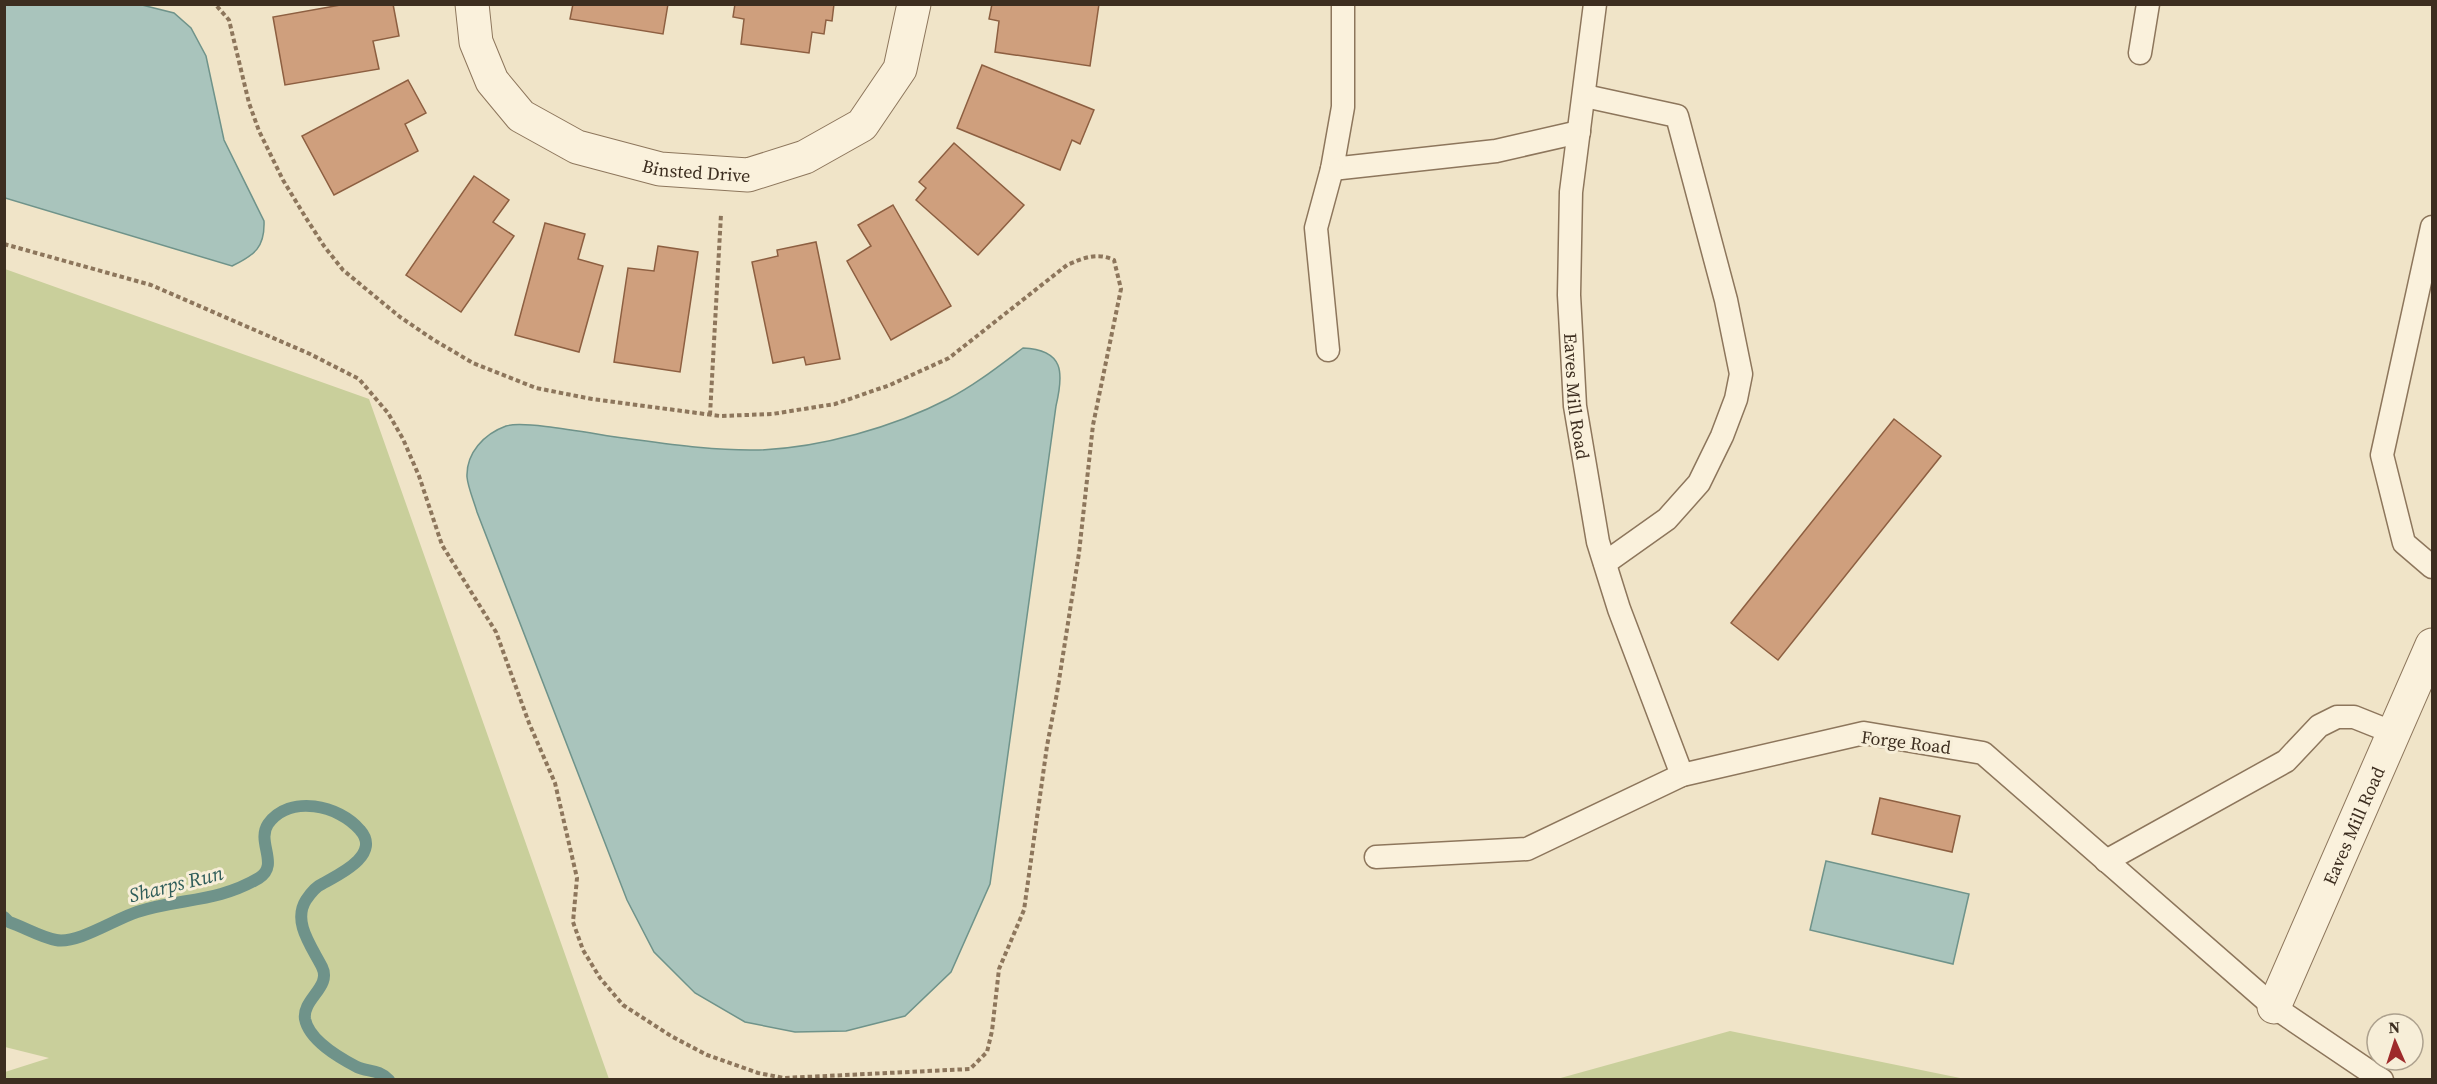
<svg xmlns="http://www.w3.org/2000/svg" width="2437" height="1084" viewBox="0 0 2437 1084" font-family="'Source Serif 4',serif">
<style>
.green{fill:#c9cf9b}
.water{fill:#a9c4bc;stroke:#6f938a;stroke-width:1.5}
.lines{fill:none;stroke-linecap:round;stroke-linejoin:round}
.stream{stroke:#6f938a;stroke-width:12}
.building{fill:#cf9f7d;stroke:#8d5f41;stroke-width:1.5}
.service-casing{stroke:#8d765c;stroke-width:25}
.minor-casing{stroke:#8d765c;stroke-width:35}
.path{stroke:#8d765c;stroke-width:4;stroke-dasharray:4.5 3;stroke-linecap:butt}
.service{stroke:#faf1dc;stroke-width:22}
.minor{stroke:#faf1dc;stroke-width:33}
.labels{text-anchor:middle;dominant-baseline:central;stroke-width:6;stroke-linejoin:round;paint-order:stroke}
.street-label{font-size:18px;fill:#3d2e20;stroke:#f7eed8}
.water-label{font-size:20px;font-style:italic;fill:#2f5d5a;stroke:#f7eed8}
</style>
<rect width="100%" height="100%" fill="#f0e4c8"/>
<!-- green -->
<g class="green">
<polygon points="5,269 369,399 609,1079 5,1079 5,1072 49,1058 5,1047"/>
<polygon points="1730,1031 1965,1079 1557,1079"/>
</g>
<!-- water -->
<g class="water">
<path d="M4,5h138l32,8 17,15 15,28 18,84 40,81c1,26 -9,34 -32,45l-227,-68z"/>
<path d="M1023,348c41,2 41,24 33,58l-66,478 -39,88 -46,44 -59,15 -51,1 -50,-10 -50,-29 -41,-41 -27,-52 -150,-388c-3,-11 -9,-24 -10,-35 -1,-24 17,-43 39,-51 19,-6 93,9 117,12 45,6 91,13 136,12 61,-2 135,-23 189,-51 27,-14 51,-33 75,-51z"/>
<polygon points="1826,861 1969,894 1953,964 1810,930"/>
</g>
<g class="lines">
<!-- stream -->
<path class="stream" d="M4,917l5,5c15,5 31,15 47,18 22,4 59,-21 81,-28 42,-14 80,-9 122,-34 21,-13 -3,-36 9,-54 22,-30 71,-19 92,6 22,25 -22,45 -38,54 -7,3 -12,10 -16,16 -14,22 6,47 16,67 10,20 -20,32 -17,52 4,21 33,38 52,48 11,5 22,2 32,13"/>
</g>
<!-- building -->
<g class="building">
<polygon points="346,4 393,4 399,36 373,41 379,69 285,85 273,17"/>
<polygon points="573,4 668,4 663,34 570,19"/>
<polygon points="735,4 834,4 832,21 826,20 824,34 812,32 809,53 741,44 744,19 733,17"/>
<polygon points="992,4 1099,4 1090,66 995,52 999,21 989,19"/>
<polygon points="982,65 1094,110 1080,144 1072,140 1060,170 957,128"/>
<polygon points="408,80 426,113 405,124 418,151 334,195 302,136"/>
<polygon points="954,143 1024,205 978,255 916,200 926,188 919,182"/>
<polygon points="474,176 509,200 493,222 514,236 461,312 406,275"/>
<polygon points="893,205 951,306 891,340 847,261 871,246 858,225"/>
<polygon points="545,223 585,234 578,259 603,266 579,352 515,335"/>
<polygon points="816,242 840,359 806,365 804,357 773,363 752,262 778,256 777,250"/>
<polygon points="658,246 698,252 680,372 614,362 628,268 654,271"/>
<polygon points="1894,419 1941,456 1778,660 1731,623"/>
<polygon points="1880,798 1960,816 1952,852 1872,834"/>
</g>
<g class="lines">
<defs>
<g id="service">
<polyline points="1343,4 1343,107 1332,169 1496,151 1579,132"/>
<path id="s1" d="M1595,4l-24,188 -2,103 6,111 23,136 21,67 63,166"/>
<polyline points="2140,53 2148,4"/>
<polyline points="1585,96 1677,116 1726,300 1741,374 1736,399 1722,436 1699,483 1667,519 1605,563"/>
<polyline points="2432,227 2382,455 2404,543 2432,567"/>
<polyline points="1328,350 1316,228 1332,169"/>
<polyline points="1376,857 1527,849 1682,775 1864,733 1983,753 2274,1007 2382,1080"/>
<polyline points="2106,861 2286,761 2319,726 2337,717 2354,717 2394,733"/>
</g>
<g id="minor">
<path id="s2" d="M472,4l4,38 16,39 29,35 56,31 83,22 88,6 57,-18 57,-32 38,-56 14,-65"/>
<path id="s3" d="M2274,1007l158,-362"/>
</g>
</defs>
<!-- service casing -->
<use href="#service" class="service-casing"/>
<!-- minor casing -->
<use href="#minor" class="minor-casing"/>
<!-- path -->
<g class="path">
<path d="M4,244l147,41 159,69 49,25 29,34 15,26 16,37 23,69 54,87 33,91 26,60 22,95 -4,44 10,28 17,28 23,27 48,31 36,19 51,18 26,5 186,-9 17,-17 5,-21 7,-62 25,-59 23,-164 10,-53 22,-140 14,-128 28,-136 -7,-29c-17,-8 -31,-2 -47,5l-118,93 -59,27 -55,19 -63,10 -52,2 -128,-17 -56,-11 -63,-25 -39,-23 -34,-23 -57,-47 -19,-24 -18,-28 -23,-38 -24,-49 -10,-28 -20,-83 -14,-16"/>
<polyline points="710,415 721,214"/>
</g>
<!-- service -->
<use href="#service" class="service"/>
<!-- minor -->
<use href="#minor" class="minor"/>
</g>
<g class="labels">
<!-- street labels -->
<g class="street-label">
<text stroke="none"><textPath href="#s2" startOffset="312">Binsted Drive</textPath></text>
<text stroke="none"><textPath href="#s1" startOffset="394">Eaves Mill Road</textPath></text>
<text transform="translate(1906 742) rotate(7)">Forge Road</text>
<text stroke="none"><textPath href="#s3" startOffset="198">Eaves Mill Road</textPath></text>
</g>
<!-- water labels -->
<g class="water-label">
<text transform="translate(176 884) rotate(-14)">Sharps Run</text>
</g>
</g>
<!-- border -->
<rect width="2437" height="1084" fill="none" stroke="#3d2e20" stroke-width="12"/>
<!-- north arrow -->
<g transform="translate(2395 1042) rotate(357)"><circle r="28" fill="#f7eed8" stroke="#ada18e" stroke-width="1.5"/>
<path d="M0-4.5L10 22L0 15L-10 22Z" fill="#9e2a2b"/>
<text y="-9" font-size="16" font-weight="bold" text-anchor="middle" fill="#3d2e20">N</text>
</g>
</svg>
